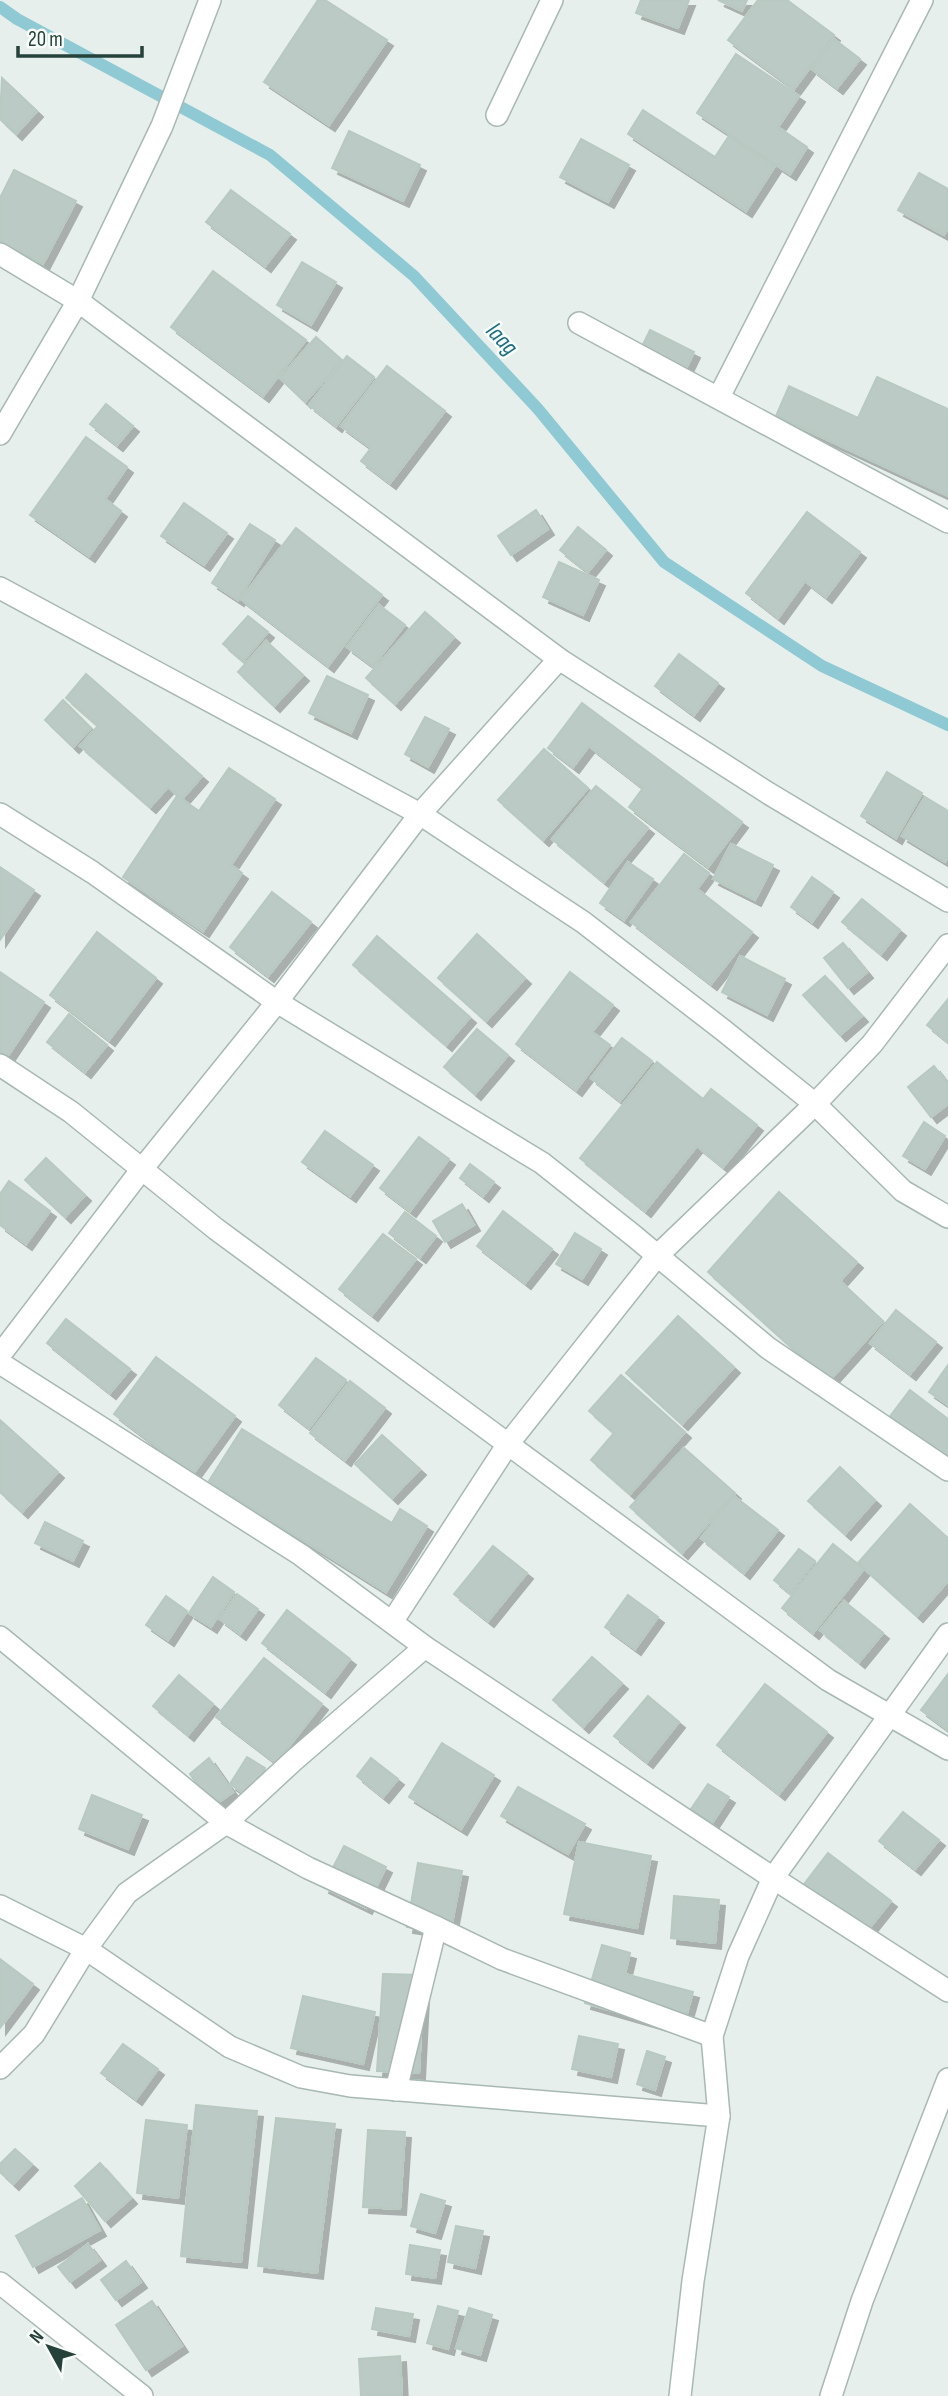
<svg xmlns="http://www.w3.org/2000/svg" width="948" height="2396" viewBox="0 0 948 2396" font-family="'Sofia Sans Condensed',sans-serif">
<style>
.lines{fill:none;stroke-linecap:round;stroke-linejoin:round}
.stream{stroke:#8ec9d4;stroke-width:12}
.building{fill:#bbcac4;stroke:#b8c9c2;stroke-width:2;filter:url(#shadow)}
.minor-casing{stroke:#a8b8b2;stroke-width:24}
.minor{stroke:#fff;stroke-width:21}
.labels{text-anchor:middle;dominant-baseline:central;stroke-width:5;stroke-linejoin:round;paint-order:stroke}
.water-label{font-size:24px;font-style:italic;fill:#1c6f80;stroke:#f7fbf9}
</style>
<defs>
<filter id="shadow"><feDropShadow dx="6" dy="6" stdDeviation="0" flood-color="#0004"/></filter>
</defs>
<rect width="100%" height="100%" fill="#e6efeb"/>
<g class="lines">
<!-- stream -->
<polyline class="stream" points="0,7 17,19 270,155 414,276 538,409 664,562 822,666 948,725"/>
</g>
<!-- building -->
<g class="building">
<polygon points="318,0 325,0 387,40 329,125 264,82"/>
<polygon points="641,0 689,0 678,28 636,13"/>
<polygon points="718,0 747,0 742,11"/>
<polygon points="758,0 787,0 834,35 794,89 728,40"/>
<polygon points="834,39 860,59 837,88 812,69"/>
<polygon points="736,54 799,96 778,127 807,147 790,174 697,113"/>
<polygon points="2,78 37,111 16,134 0,119"/>
<polygon points="643,110 715,157 729,136 775,166 746,211 628,134"/>
<polygon points="349,131 420,165 403,201 332,168"/>
<polygon points="581,139 629,165 608,202 560,177"/>
<polygon points="14,170 76,201 43,264 0,242 0,198"/>
<polygon points="919,173 948,189 948,228 944,235 898,210"/>
<polygon points="231,190 290,234 265,266 206,222"/>
<polygon points="302,262 336,282 311,325 277,305"/>
<polygon points="213,271 306,340 263,396 171,327"/>
<polygon points="650,330 694,352 678,385 634,363"/>
<polygon points="316,337 342,360 305,402 280,378"/>
<polygon points="347,356 374,377 336,426 309,405"/>
<polygon points="387,366 445,411 390,483 361,461 371,448 341,426"/>
<polygon points="877,377 948,409 948,496 776,416 789,386 858,418"/>
<polygon points="106,404 133,426 117,445 90,424"/>
<polygon points="86,437 127,467 105,499 121,511 89,556 30,515"/>
<polygon points="184,503 227,533 204,565 161,536"/>
<polygon points="536,510 548,529 511,555 498,536"/>
<polygon points="807,512 860,552 826,597 805,581 778,618 746,593"/>
<polygon points="250,524 275,540 238,600 212,583"/>
<polygon points="578,527 606,550 588,572 560,550"/>
<polygon points="296,528 382,595 328,666 241,599"/>
<polygon points="559,562 599,580 583,615 543,597"/>
<polygon points="379,605 405,625 373,666 347,647"/>
<polygon points="425,612 454,637 395,704 366,678"/>
<polygon points="248,616 268,632 243,661 223,644"/>
<polygon points="266,641 303,675 274,706 238,672"/>
<polygon points="679,654 718,683 694,715 655,686"/>
<polygon points="86,674 202,776 182,799 168,787 150,807 80,746 98,726 66,698"/>
<polygon points="327,676 368,695 351,733 309,713"/>
<polygon points="63,700 91,728 73,747 45,720"/>
<polygon points="582,703 742,822 708,867 629,807 643,788 589,746 573,767 548,748"/>
<polygon points="425,717 449,729 428,767 405,754"/>
<polygon points="544,749 588,788 543,840 498,800"/>
<polygon points="229,768 275,799 231,865 242,873 203,931 123,877 177,796 199,811"/>
<polygon points="887,772 922,793 896,838 861,816"/>
<polygon points="596,786 648,828 604,882 552,839"/>
<polygon points="925,797 948,811 948,857 945,862 902,836"/>
<polygon points="731,844 773,865 755,900 713,879"/>
<polygon points="684,854 709,873 697,889 752,932 711,984 631,922"/>
<polygon points="628,862 653,879 624,920 600,903"/>
<polygon points="0,867 34,890 0,940"/>
<polygon points="812,877 833,892 812,922 791,907"/>
<polygon points="272,892 311,922 268,976 230,947"/>
<polygon points="862,899 900,930 881,954 842,922"/>
<polygon points="97,932 156,978 109,1040 50,995"/>
<polygon points="477,934 525,978 486,1021 438,978"/>
<polygon points="377,936 470,1017 446,1045 353,965"/>
<polygon points="843,943 867,972 848,988 824,958"/>
<polygon points="740,956 785,979 767,1015 722,992"/>
<polygon points="0,972 44,1002 7,1057 0,1052"/>
<polygon points="570,972 613,1005 592,1032 610,1045 576,1090 516,1044"/>
<polygon points="825,976 862,1016 840,1035 803,995"/>
<polygon points="948,999 948,1042 927,1025"/>
<polygon points="69,1014 107,1045 85,1072 47,1042"/>
<polygon points="477,1029 508,1055 475,1094 444,1067"/>
<polygon points="622,1038 652,1061 620,1101 591,1078"/>
<polygon points="657,1062 703,1099 711,1089 757,1125 723,1167 697,1146 645,1211 580,1158"/>
<polygon points="934,1066 948,1084 948,1104 931,1117 908,1087"/>
<polygon points="924,1122 945,1136 925,1169 903,1156"/>
<polygon points="325,1131 373,1165 350,1196 302,1162"/>
<polygon points="419,1137 449,1159 410,1211 380,1188"/>
<polygon points="46,1158 85,1195 65,1217 25,1180"/>
<polygon points="470,1164 494,1182 483,1196 460,1178"/>
<polygon points="9,1181 50,1211 26,1244 0,1225 0,1194"/>
<polygon points="779,1192 857,1262 840,1281 883,1321 829,1381 708,1272"/>
<polygon points="462,1204 474,1225 445,1242 433,1221"/>
<polygon points="503,1211 552,1249 525,1283 477,1246"/>
<polygon points="405,1212 436,1236 420,1257 389,1233"/>
<polygon points="575,1233 601,1249 582,1279 556,1264"/>
<polygon points="383,1234 416,1259 372,1315 339,1289"/>
<polygon points="896,1310 936,1342 910,1374 870,1343"/>
<polygon points="678,1316 734,1367 682,1424 626,1373"/>
<polygon points="66,1319 130,1369 110,1393 47,1343"/>
<polygon points="156,1357 235,1416 193,1474 114,1414"/>
<polygon points="316,1358 346,1380 309,1428 279,1405"/>
<polygon points="948,1365 948,1405 929,1392"/>
<polygon points="621,1375 685,1432 630,1494 591,1460 614,1433 589,1411"/>
<polygon points="350,1381 385,1408 345,1460 310,1433"/>
<polygon points="910,1390 948,1419 948,1459 888,1419"/>
<polygon points="0,1420 58,1472 22,1512 0,1492"/>
<polygon points="242,1429 392,1523 400,1509 427,1526 386,1592 209,1481"/>
<polygon points="382,1435 420,1469 392,1498 355,1464"/>
<polygon points="684,1448 735,1493 682,1553 630,1507"/>
<polygon points="840,1467 875,1500 845,1534 808,1501"/>
<polygon points="734,1496 778,1530 744,1573 701,1538"/>
<polygon points="910,1504 948,1538 948,1581 917,1616 858,1563"/>
<polygon points="45,1522 83,1541 73,1561 35,1543"/>
<polygon points="833,1544 864,1569 813,1633 782,1608"/>
<polygon points="493,1546 527,1573 488,1621 454,1594"/>
<polygon points="799,1549 815,1561 790,1593 774,1580"/>
<polygon points="213,1577 234,1592 211,1627 189,1613"/>
<polygon points="237,1594 258,1609 240,1634 220,1619"/>
<polygon points="628,1595 658,1617 635,1649 605,1627"/>
<polygon points="166,1596 187,1611 168,1640 146,1625"/>
<polygon points="844,1601 883,1633 859,1662 820,1630"/>
<polygon points="287,1610 350,1659 325,1692 262,1643"/>
<polygon points="592,1657 622,1683 583,1727 553,1700"/>
<polygon points="264,1658 322,1704 276,1763 216,1717"/>
<polygon points="948,1674 948,1730 921,1710"/>
<polygon points="179,1675 213,1704 188,1735 153,1706"/>
<polygon points="765,1684 827,1732 779,1794 717,1745"/>
<polygon points="648,1696 679,1722 647,1762 614,1736"/>
<polygon points="442,1743 494,1775 461,1829 409,1797"/>
<polygon points="247,1757 265,1768 248,1796 230,1784"/>
<polygon points="209,1758 233,1792 213,1806 190,1774"/>
<polygon points="371,1758 398,1779 383,1797 357,1776"/>
<polygon points="708,1784 729,1797 712,1823 691,1809"/>
<polygon points="518,1787 585,1824 568,1854 501,1816"/>
<polygon points="92,1795 142,1815 128,1849 79,1829"/>
<polygon points="903,1812 939,1840 915,1869 879,1841"/>
<polygon points="579,1842 651,1856 637,1928 564,1914"/>
<polygon points="344,1846 386,1867 366,1908 323,1887"/>
<polygon points="828,1853 891,1901 863,1936 801,1888"/>
<polygon points="418,1863 462,1871 450,1934 407,1927"/>
<polygon points="674,1896 719,1900 715,1943 671,1938"/>
<polygon points="602,1945 630,1953 625,1974 693,1992 682,2031 585,2003"/>
<polygon points="0,1959 33,1984 0,2028"/>
<polygon points="383,1974 424,1975 419,2073 377,2071"/>
<polygon points="303,1996 375,2012 363,2064 291,2048"/>
<polygon points="579,2036 618,2044 611,2077 572,2069"/>
<polygon points="123,2044 158,2069 136,2099 101,2073"/>
<polygon points="647,2051 665,2057 655,2090 637,2084"/>
<polygon points="196,2105 257,2111 241,2262 181,2256"/>
<polygon points="276,2118 335,2124 317,2273 258,2266"/>
<polygon points="146,2120 187,2125 178,2198 137,2193"/>
<polygon points="368,2130 405,2132 400,2209 363,2207"/>
<polygon points="15,2149 32,2164 13,2184 0,2172 0,2164"/>
<polygon points="100,2163 131,2198 105,2221 75,2186"/>
<polygon points="421,2194 445,2201 435,2233 411,2226"/>
<polygon points="82,2198 100,2230 33,2267 16,2236"/>
<polygon points="456,2226 483,2231 475,2268 448,2262"/>
<polygon points="88,2244 100,2260 70,2282 58,2267"/>
<polygon points="410,2245 440,2250 435,2278 406,2274"/>
<polygon points="126,2261 141,2282 116,2300 101,2280"/>
<polygon points="152,2301 182,2346 146,2370 116,2325"/>
<polygon points="438,2306 458,2311 448,2349 427,2343"/>
<polygon points="376,2308 413,2314 409,2336 372,2329"/>
<polygon points="469,2308 492,2315 480,2355 456,2348"/>
<polygon points="400,2356 402,2396 361,2396 359,2359"/>
</g>
<g class="lines">
<defs>
<g id="minor">
<polyline points="497,115 552,0"/>
<polyline points="0,254 78,301 559,659 768,793 948,901"/>
<polyline points="579,323 948,522"/>
<polyline points="719,397 922,0"/>
<polyline points="0,434 78,301 162,126 210,0"/>
<polyline points="0,588 420,814 583,922 723,1030 815,1104 903,1191 948,1217"/>
<polyline points="0,814 92,872 277,1002 542,1163 634,1236 768,1348 948,1470"/>
<polyline points="0,1065 71,1112 216,1229 828,1680 948,1749"/>
<polyline points="0,1355 142,1169 277,1002 420,814 559,659"/>
<polyline points="0,1363 301,1555 425,1647 773,1878 948,1991"/>
<polyline points="392,1622 508,1444 657,1256 815,1104 872,1044 948,945"/>
<polyline points="0,1637 226,1823 308,1868 436,1927 502,1959 712,2036"/>
<polyline points="0,1906 86,1949 230,2047 301,2077 350,2086 719,2116"/>
<polyline points="0,2068 34,2034 86,1949 127,1893 226,1823 293,1761 425,1647"/>
<polyline points="396,2090 436,1927"/>
<polyline points="0,2283 142,2396"/>
<polyline points="680,2396 693,2281 719,2116 712,2036 738,1956 773,1878 948,1634"/>
<polyline points="831,2396 862,2301 948,2079"/>
</g>
</defs>
<!-- minor casing -->
<use href="#minor" class="minor-casing"/>
<!-- minor -->
<use href="#minor" class="minor"/>
</g>
<g class="labels">
<!-- water labels -->
<g class="water-label">
<text transform="translate(502 339) rotate(47)">laag</text>
</g>
</g>
<!-- north arrow -->
<g transform="translate(49 2347) rotate(310)" stroke="#f7fbf9" stroke-width="5" paint-order="stroke">
<path d="M0-5L12 26L0 18L-12 26Z" fill="#24423a"/>
<text y="-10" font-size="19" font-weight="bold" text-anchor="middle" fill="#24423a">N</text>
</g>
<!-- scale -->
<path d="M18 46v10h124v-10" fill="none" stroke="#24423a" stroke-width="3.5"/>
<text x="28" y="46" font-size="21" fill="#24423a" stroke="#f7fbf9" stroke-width="5" paint-order="stroke">20 m</text>
</svg>
